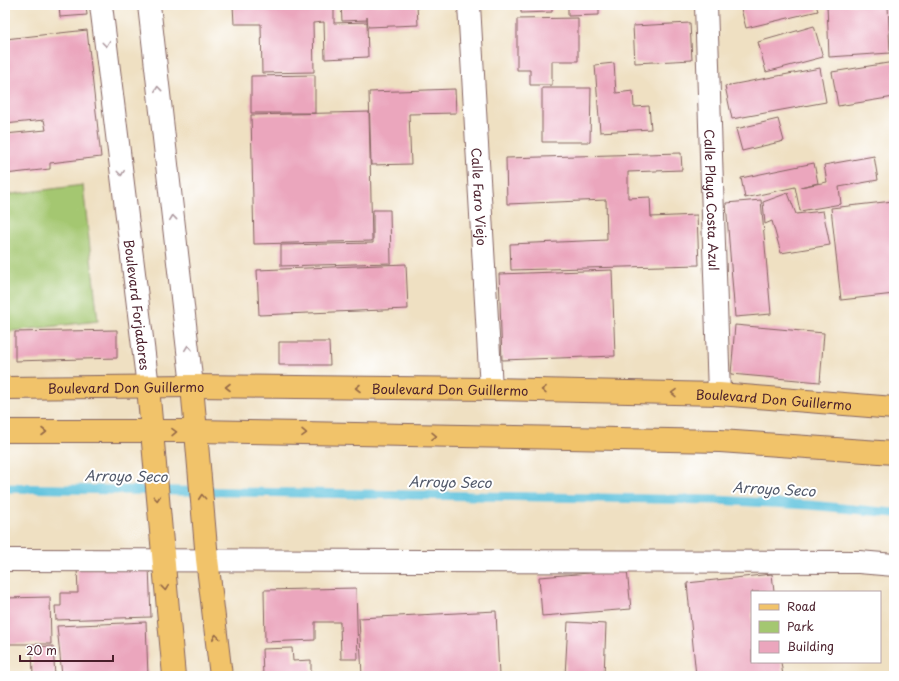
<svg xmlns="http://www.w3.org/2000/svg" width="899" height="681" viewBox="0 0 899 681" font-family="'Playpen Sans',sans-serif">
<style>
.green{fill:#a4c771;stroke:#77734e}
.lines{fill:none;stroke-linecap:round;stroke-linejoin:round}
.stream{stroke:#5fc2dd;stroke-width:9}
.building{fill:#eba6bd}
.minor-casing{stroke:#846360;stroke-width:24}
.major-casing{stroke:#846360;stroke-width:24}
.minor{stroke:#fff;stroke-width:22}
.major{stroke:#f1c36a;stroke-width:22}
.oneway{stroke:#ae9aa0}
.oneway2{stroke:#956947}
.labels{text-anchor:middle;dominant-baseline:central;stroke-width:4;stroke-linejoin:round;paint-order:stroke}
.street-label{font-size:13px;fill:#4a1f2b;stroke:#fff}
.water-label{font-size:14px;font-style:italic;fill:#515869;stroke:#fff}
</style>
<rect width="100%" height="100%" fill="#fff"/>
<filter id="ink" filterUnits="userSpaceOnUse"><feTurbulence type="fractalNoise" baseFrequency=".025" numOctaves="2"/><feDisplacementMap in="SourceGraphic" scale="8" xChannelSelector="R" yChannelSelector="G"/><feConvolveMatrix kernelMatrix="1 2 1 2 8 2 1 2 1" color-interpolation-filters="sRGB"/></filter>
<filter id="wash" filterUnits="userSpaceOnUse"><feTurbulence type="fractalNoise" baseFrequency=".012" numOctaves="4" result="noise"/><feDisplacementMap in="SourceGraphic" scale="16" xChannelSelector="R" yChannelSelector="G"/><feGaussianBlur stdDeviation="0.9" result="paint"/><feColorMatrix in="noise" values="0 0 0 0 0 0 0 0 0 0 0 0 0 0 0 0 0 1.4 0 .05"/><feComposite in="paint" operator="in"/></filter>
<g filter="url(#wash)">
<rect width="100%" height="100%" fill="#efe0c2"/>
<!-- green -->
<polygon class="green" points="83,185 98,321 5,332 5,195"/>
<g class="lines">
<!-- stream -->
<polyline class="stream" points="5,488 716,500 809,505 894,513"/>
</g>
<g id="blocks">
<!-- building -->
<g class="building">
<polygon points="59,5 86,5 87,15 60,17"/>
<polygon points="233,5 334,5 334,23 367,22 368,57 325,59 324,22 313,23 314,72 262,73 261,24 234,24"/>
<polygon points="341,5 417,5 418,25 368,27 367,17 367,20 342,21"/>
<polygon points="521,5 552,5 552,12 521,13"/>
<polygon points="568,5 599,5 599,15 568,16"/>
<polygon points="740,5 816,5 818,11 746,28"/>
<polygon points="827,5 888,5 890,53 829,57"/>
<polygon points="578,18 578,61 552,61 552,85 530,85 530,70 517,70 517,19"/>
<polygon points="690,23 692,60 635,63 633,26"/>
<polygon points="814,26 823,57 766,72 758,42"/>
<polygon points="87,30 101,157 50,163 50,169 5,174 5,134 46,130 44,120 5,124 5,39"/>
<polygon points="894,62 894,97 838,106 832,72"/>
<polygon points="614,63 616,93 633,91 634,107 649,106 651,129 600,132 595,65"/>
<polygon points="820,68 826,102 732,119 725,86"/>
<polygon points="315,75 315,113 251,113 251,76"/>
<polygon points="542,88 591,88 590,142 542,142"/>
<polygon points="455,89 456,113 409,114 411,164 371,165 369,92"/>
<polygon points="369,112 372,241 254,244 251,115"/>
<polygon points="778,119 784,141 742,151 736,129"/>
<polygon points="681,153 682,170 628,172 628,198 650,197 651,217 697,215 699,265 511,270 510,244 607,240 606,200 507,204 506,158"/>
<polygon points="874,156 878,180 839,187 841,204 800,211 795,187 745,198 741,178 814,163 818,183 800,187 827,182 824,165"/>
<polygon points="788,193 796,214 823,211 830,245 781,253 772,221 765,224 763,202"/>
<polygon points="761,200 771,314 735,317 726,203"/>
<polygon points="893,201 894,294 841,300 831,208"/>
<polygon points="373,210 390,210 391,263 281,266 281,245 373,243"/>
<polygon points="406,264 408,309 259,315 257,270"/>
<polygon points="612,270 615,356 502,360 499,274"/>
<polygon points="735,325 824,333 820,382 731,374"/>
<polygon points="117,330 117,358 15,361 15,332"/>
<polygon points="279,342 329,342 330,365 279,365"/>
<polygon points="149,566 151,617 56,620 55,606 61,606 61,593 78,593 77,568"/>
<polygon points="627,570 631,609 542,616 539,577"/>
<polygon points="772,574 774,592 752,592 752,662 781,662 783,676 696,676 687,583"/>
<polygon points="891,584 894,584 894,621 893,621"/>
<polygon points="356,588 358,659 341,659 340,622 315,622 315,640 265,642 264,590"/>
<polygon points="50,597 51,644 5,644 5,598"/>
<polygon points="496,611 499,676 362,676 359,618"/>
<polygon points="146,622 148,676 62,676 57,626"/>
<polygon points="568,622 606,624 604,676 565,676"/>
<polygon points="53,646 55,676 33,676 32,647"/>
<polygon points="292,648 293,661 311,660 311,676 263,676 262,649"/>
</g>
</g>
</g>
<g filter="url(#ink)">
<use href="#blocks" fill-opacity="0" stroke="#846360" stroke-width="1"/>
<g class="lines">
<defs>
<g id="minor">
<path id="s1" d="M101,5l47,382"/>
<polyline points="149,5 192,386"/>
<path id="s2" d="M469,5l22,384"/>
<path id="s3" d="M706,5l13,389"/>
<polyline points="5,560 859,562 894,565"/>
</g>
<g id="major">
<polyline points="192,386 207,559 221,676"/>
<polyline points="148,387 174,676"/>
<path id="s4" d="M5,388l187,-2 299,3 228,5 175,14"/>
<polyline points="5,431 197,431 720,441 894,453"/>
</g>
</defs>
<!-- minor casing -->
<use href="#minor" class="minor-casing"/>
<!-- major casing -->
<use href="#major" class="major-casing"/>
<!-- minor -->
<use href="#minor" class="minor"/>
<!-- major -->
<use href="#major" class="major"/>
</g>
<!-- one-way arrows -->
<defs><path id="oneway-chevron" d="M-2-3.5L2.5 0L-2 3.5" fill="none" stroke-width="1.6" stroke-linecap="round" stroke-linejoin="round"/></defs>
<g class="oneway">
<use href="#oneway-chevron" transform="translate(106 44) rotate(83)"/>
<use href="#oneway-chevron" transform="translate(158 89) rotate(-96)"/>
<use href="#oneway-chevron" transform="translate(121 173) rotate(83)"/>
<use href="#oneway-chevron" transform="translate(173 218) rotate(-96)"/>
<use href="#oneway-chevron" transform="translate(188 348) rotate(-96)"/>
</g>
<g class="oneway2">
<use href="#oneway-chevron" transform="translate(228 387) rotate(-180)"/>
<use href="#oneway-chevron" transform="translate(358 388) rotate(-180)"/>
<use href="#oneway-chevron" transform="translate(544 390) rotate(-179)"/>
<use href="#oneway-chevron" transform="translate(674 393) rotate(-179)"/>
<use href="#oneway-chevron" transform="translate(44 432)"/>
<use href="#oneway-chevron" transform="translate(174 432) rotate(-1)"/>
<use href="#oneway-chevron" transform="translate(304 433) rotate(1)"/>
<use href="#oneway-chevron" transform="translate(434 436) rotate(1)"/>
<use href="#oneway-chevron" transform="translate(202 497) rotate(-95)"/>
<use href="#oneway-chevron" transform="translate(157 498) rotate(85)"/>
<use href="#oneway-chevron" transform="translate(165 588) rotate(84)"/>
<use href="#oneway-chevron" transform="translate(216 637) rotate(-97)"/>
</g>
</g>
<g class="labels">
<!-- street labels -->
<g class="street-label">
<text stroke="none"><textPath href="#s2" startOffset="192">Calle Faro Viejo</textPath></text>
<text stroke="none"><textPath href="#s3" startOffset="195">Calle Playa Costa Azul</textPath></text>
<text stroke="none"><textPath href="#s1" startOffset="302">Boulevard Forjadores</textPath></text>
<text stroke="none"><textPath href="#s4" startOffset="121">Boulevard Don Guillermo</textPath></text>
<text stroke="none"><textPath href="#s4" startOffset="445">Boulevard Don Guillermo</textPath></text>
<text stroke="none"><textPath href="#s4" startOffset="769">Boulevard Don Guillermo</textPath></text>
</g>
<!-- water labels -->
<g class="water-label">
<text transform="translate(126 476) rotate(1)">Arroyo Seco</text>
<text transform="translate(450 482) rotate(1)">Arroyo Seco</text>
<text transform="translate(774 489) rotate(3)">Arroyo Seco</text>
</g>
</g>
<!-- margin -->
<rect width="899" height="681" fill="none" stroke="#fff" stroke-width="20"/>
<!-- legend -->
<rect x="751" y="591" width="130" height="72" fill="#ffffff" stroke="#b7a5aa"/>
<rect x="759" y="604" width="20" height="6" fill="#f1c36a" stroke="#b7a5aa"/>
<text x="787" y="611" font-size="12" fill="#4a1f2b">Road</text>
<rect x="759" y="621" width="20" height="12" fill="#a4c771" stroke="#b7a5aa"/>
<text x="787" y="631" font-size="12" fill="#4a1f2b">Park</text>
<rect x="759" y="641" width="20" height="12" fill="#eba6bd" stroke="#b7a5aa"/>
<text x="787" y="651" font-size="12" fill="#4a1f2b">Building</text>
<!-- scale -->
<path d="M20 655v6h93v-6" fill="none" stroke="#4a1f2b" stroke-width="2"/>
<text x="26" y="655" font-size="12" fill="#4a1f2b" stroke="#ffffff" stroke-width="3" paint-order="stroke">20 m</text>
</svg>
